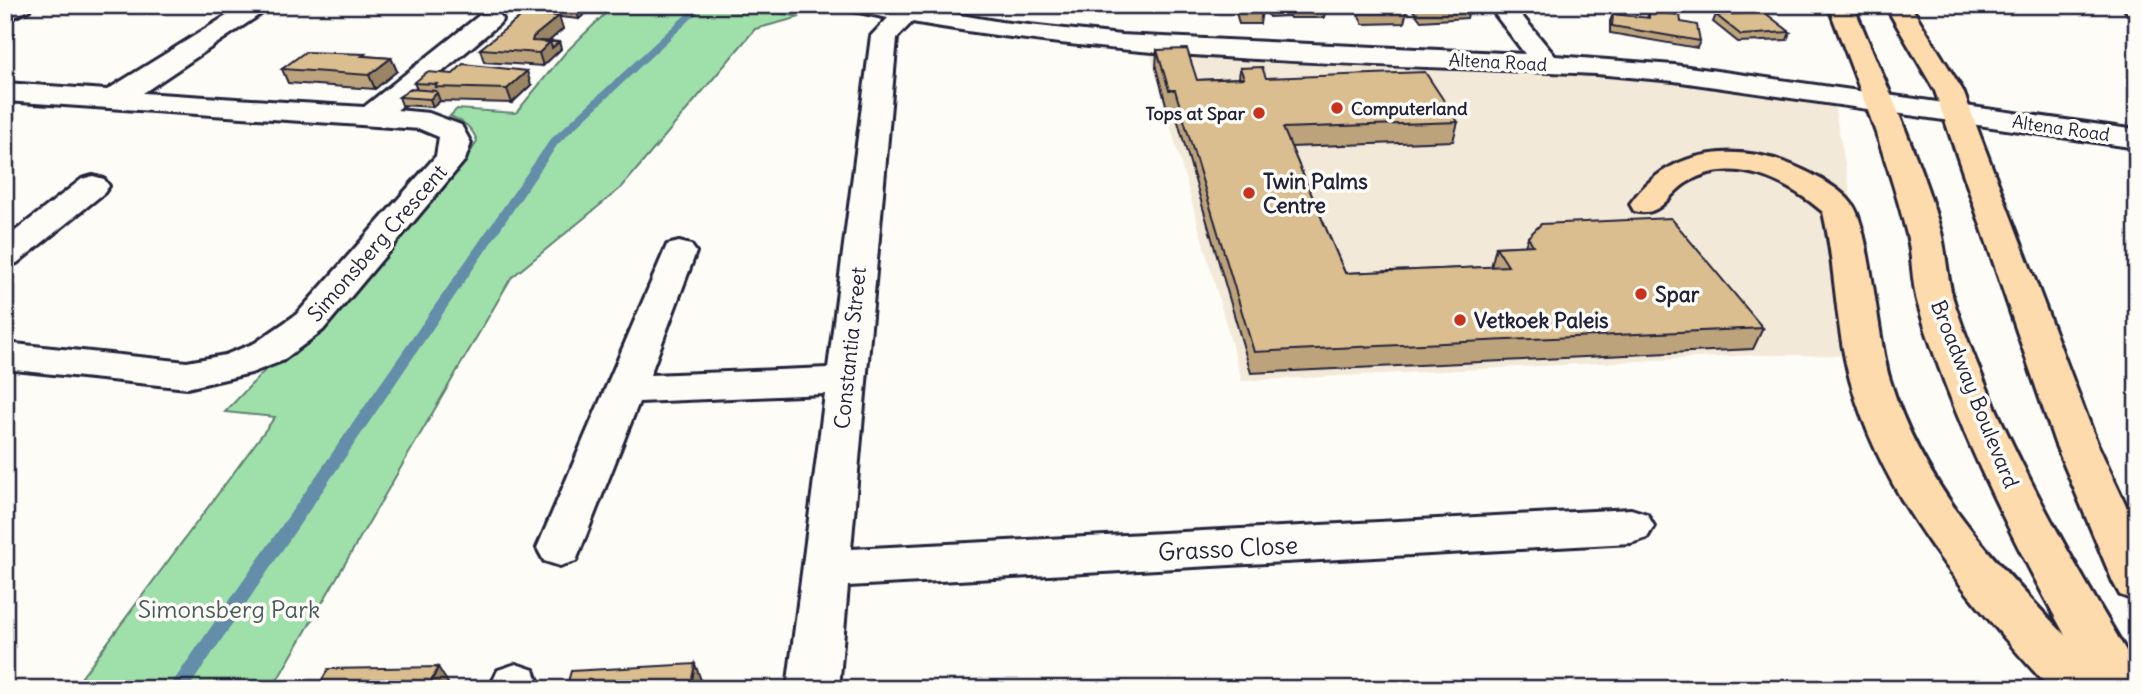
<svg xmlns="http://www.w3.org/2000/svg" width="2142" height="694" viewBox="0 0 2142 694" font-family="Delius,sans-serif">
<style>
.built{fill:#f3e9d8}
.green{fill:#9fe0aa;stroke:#608172;stroke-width:2}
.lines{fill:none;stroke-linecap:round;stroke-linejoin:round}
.stream{fill:#638da8;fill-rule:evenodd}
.minor-casing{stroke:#22223b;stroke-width:6}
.major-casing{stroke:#22223b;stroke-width:6}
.minor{fill:#fdfcf7;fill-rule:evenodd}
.major{fill:#fedbac;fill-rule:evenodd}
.wall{fill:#bca37b;stroke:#22223b;stroke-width:2}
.shaded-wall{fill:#998564;stroke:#22223b;stroke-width:2}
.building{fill:#dbbe8f;stroke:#22223b;stroke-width:2}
.poi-dot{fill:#c8321e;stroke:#fdfcf7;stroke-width:2.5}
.labels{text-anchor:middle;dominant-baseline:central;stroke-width:7;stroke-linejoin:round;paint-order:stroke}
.far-street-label{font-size:18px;fill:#22223b;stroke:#fdfcf7}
.far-poi-label{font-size:18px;font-weight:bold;fill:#22223b;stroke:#fdfcf7;text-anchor:start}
.poi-label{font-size:21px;font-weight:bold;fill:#22223b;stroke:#fdfcf7;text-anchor:start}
.street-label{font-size:21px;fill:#22223b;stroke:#fdfcf7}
.near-street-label{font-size:24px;fill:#22223b;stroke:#fdfcf7}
.near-park-label{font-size:24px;fill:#485b5c;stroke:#fdfcf7}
</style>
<rect width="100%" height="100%" fill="#fdfcf7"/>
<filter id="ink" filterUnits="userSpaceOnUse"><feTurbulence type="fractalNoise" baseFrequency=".0143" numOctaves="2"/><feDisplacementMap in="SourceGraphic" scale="14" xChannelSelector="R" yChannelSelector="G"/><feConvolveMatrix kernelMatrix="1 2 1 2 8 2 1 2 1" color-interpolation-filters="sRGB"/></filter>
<g filter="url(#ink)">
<!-- built -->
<polygon class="built" points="1148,46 1548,65 1833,100 1881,356 1756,355 1242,381"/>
<!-- green -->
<path class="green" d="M614,5h126l60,12 -45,12 -133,158 -111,91 -239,411h-199l202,-272 -50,-5 46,-48 37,-20 14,-12 150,-182 5,-9c-5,-14 -13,-19 -27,-25l7,-7 59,4 49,-60z"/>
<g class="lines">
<!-- stream -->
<polygon class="stream" points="696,5 706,5 558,144 188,689 168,689 550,140"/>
<defs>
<g id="minor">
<polygon points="5,5 32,5 29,10 5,21"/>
<polygon points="244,5 274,5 143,93 364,107 481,14 499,14 503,19 499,24 397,110 429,113 461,125 471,143 465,160 323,330 282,361 251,373 187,388 5,369 5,343 187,362 225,355 255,343 297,314 436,156 439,137 420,129 5,101 5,83 107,90"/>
<path d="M846,5h57l98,17 120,13 404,19 -37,-49h25l42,51 119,9 463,65v18l-463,-67 -78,-7c-228,-11 -458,-12 -684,-52l-15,16 -46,511 780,-40 16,5 7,12 -7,12 -16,5 -783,43 -9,103h-52l38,-295 -186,8 -63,159 -16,5 -16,-5 -7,-13 130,-303 12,-3 12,3 5,7 -46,123 178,-7 43,-332 17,-18 -39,-8z"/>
<polygon points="2122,5 2137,5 2137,16 2128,13"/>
<polygon points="93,176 104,179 109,186 104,193 17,263 5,266 5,239 82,179"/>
<polygon points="516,664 534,670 541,689 489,689 498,670"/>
</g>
<g id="major">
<path d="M1828,5h25c31,75 66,149 88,227 6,24 6,50 14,73 44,129 112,248 182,364v20h-87c-82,-91 -167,-188 -200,-309 -15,-55 -14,-112 -27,-168 -35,-30 -90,-58 -135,-30 -21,12 -26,36 -54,29l-4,-7c40,-59 114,-63 175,-33 16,8 36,18 47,33 18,23 26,139 38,176 31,102 102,180 175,255 -58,-105 -112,-215 -147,-330 -7,-24 -5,-50 -12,-74 -19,-77 -50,-151 -78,-226z"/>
<polygon points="1885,5 1910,5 1963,91 2097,443 2137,529 2137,601 2120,595 2113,582 2055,443 1935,91"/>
</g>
</defs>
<!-- minor casing -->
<use href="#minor" class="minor-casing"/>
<!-- major casing -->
<use href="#major" class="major-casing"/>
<!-- minor -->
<use href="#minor" class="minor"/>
<!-- major -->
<use href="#major" class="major"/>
</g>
<!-- wall -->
<g class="wall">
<polygon points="543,5 588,5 589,10 579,19 559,17 563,29 549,41 559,42 561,49 543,66 484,62 480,49 548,16 546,10 544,9"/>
<polygon points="1009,5 1030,5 1028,7"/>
<polygon points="1070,5 1103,5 1102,9 1070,6"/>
<polygon points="1144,5 1177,5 1177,11 1143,10"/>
<polygon points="1200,5 1260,5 1262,11 1260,24 1239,24 1236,12 1201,12"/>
<polygon points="1265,5 1326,5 1324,18 1290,18 1289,16 1269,17"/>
<polygon points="1353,5 1404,5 1407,10 1404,23 1363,24"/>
<polygon points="1409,5 1470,5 1467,18 1421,21"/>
<polygon points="1649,11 1681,22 1700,41 1697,48 1610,33 1610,21 1613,14 1647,18"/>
<polygon points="1716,15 1790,32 1787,40 1738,42 1713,22"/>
<polygon points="1157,50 1197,80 1239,78 1240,68 1266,78 1458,122 1453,141 1291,147 1345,273 1491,267 1496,247 1525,246 1528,237 1763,328 1753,349 1251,373 1174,108 1167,108 1156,68"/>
<polygon points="365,54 365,56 391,58 397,71 375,89 288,83 282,69"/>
<polygon points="436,73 531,85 512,103 440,101 433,107 402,105 399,97 417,89 414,83"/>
</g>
<!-- shaded-wall -->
<g class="shaded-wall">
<polygon points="576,5 588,5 589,10 579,19 575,6"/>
<polygon points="559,16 563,29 541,48 532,41 533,37"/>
<polygon points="550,42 559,42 561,49 543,66 539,53"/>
<polygon points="391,58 397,71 375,89 369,75"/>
<polygon points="527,71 531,85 512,103 507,89"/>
<polygon points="437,93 440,101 433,107 430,99"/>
<polygon points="695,664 701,680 699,689 690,689"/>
<polygon points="438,667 448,683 445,689 428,689"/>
</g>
<!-- building -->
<g class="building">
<polygon points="1239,5 1260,5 1262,11 1240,11"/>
<polygon points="1268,5 1288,5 1290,10 1270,10"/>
<polygon points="1362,5 1404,5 1407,10 1365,11"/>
<polygon points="1422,5 1470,5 1424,8"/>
<polygon points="1649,11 1680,15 1681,22 1697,25 1700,41 1612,26 1613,14 1649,18"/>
<polygon points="1764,12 1790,32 1741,35 1716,15"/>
<polygon points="524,14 559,16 533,37 532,41 550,42 539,53 480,49"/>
<polygon points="539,41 540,41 559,42 552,48 550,42"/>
<polygon points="1187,49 1197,80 1244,78 1240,68 1262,67 1266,78 1425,72 1458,122 1283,128 1345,273 1508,266 1496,247 1533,245 1528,237 1541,224 1671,218 1763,328 1254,352 1175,90 1169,90 1157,50"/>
<polygon points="305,52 365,54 362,56 391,58 369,75 282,69"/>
<polygon points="463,64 527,71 507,89 435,87 437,84 414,83 427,72 453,74"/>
<polygon points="410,89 436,91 437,93 430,99 399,97"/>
<polygon points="695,664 690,689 566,689 571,671"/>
<polygon points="438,667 428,689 317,689 328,669"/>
</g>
</g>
<!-- markers -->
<g class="poi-dot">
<circle cx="1337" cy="108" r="7"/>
<circle cx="1259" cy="113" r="7"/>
<circle cx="1249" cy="193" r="7"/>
<circle cx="1641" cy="294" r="7"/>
<circle cx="1460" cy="320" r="7"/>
</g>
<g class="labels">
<!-- far-street labels -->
<g class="far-street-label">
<text transform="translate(1498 62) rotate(3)">Altena Road</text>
<text transform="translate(2061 128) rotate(8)">Altena Road</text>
</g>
<!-- far-poi labels -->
<g class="far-poi-label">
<text x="1351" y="108">Computerland</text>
<text x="1245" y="113" text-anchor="end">Tops at Spar</text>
</g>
<!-- poi labels -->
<g class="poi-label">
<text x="1263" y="181">Twin Palms<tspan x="1263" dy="24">Centre</tspan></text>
<text x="1655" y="294">Spar</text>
<text x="1474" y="320">Vetkoek Paleis</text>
</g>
<!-- street labels -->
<g class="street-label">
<text transform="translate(377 243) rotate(-49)">Simonsberg Crescent</text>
<text transform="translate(850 348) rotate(-84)">Constantia Street</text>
<text transform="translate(1975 394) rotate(68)">Broadway Boulevard</text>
</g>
<!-- near-street labels -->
<g class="near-street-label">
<text transform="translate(1228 548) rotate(-3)">Grasso Close</text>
</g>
<!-- near-park labels -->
<g class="near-park-label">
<text x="229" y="609">Simonsberg Park</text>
</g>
</g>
<!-- margin -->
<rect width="2142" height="694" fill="none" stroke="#fdfcf7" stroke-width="28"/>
<rect x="14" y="14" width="2114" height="666" fill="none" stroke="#22223b" stroke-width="2.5" filter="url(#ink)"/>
</svg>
